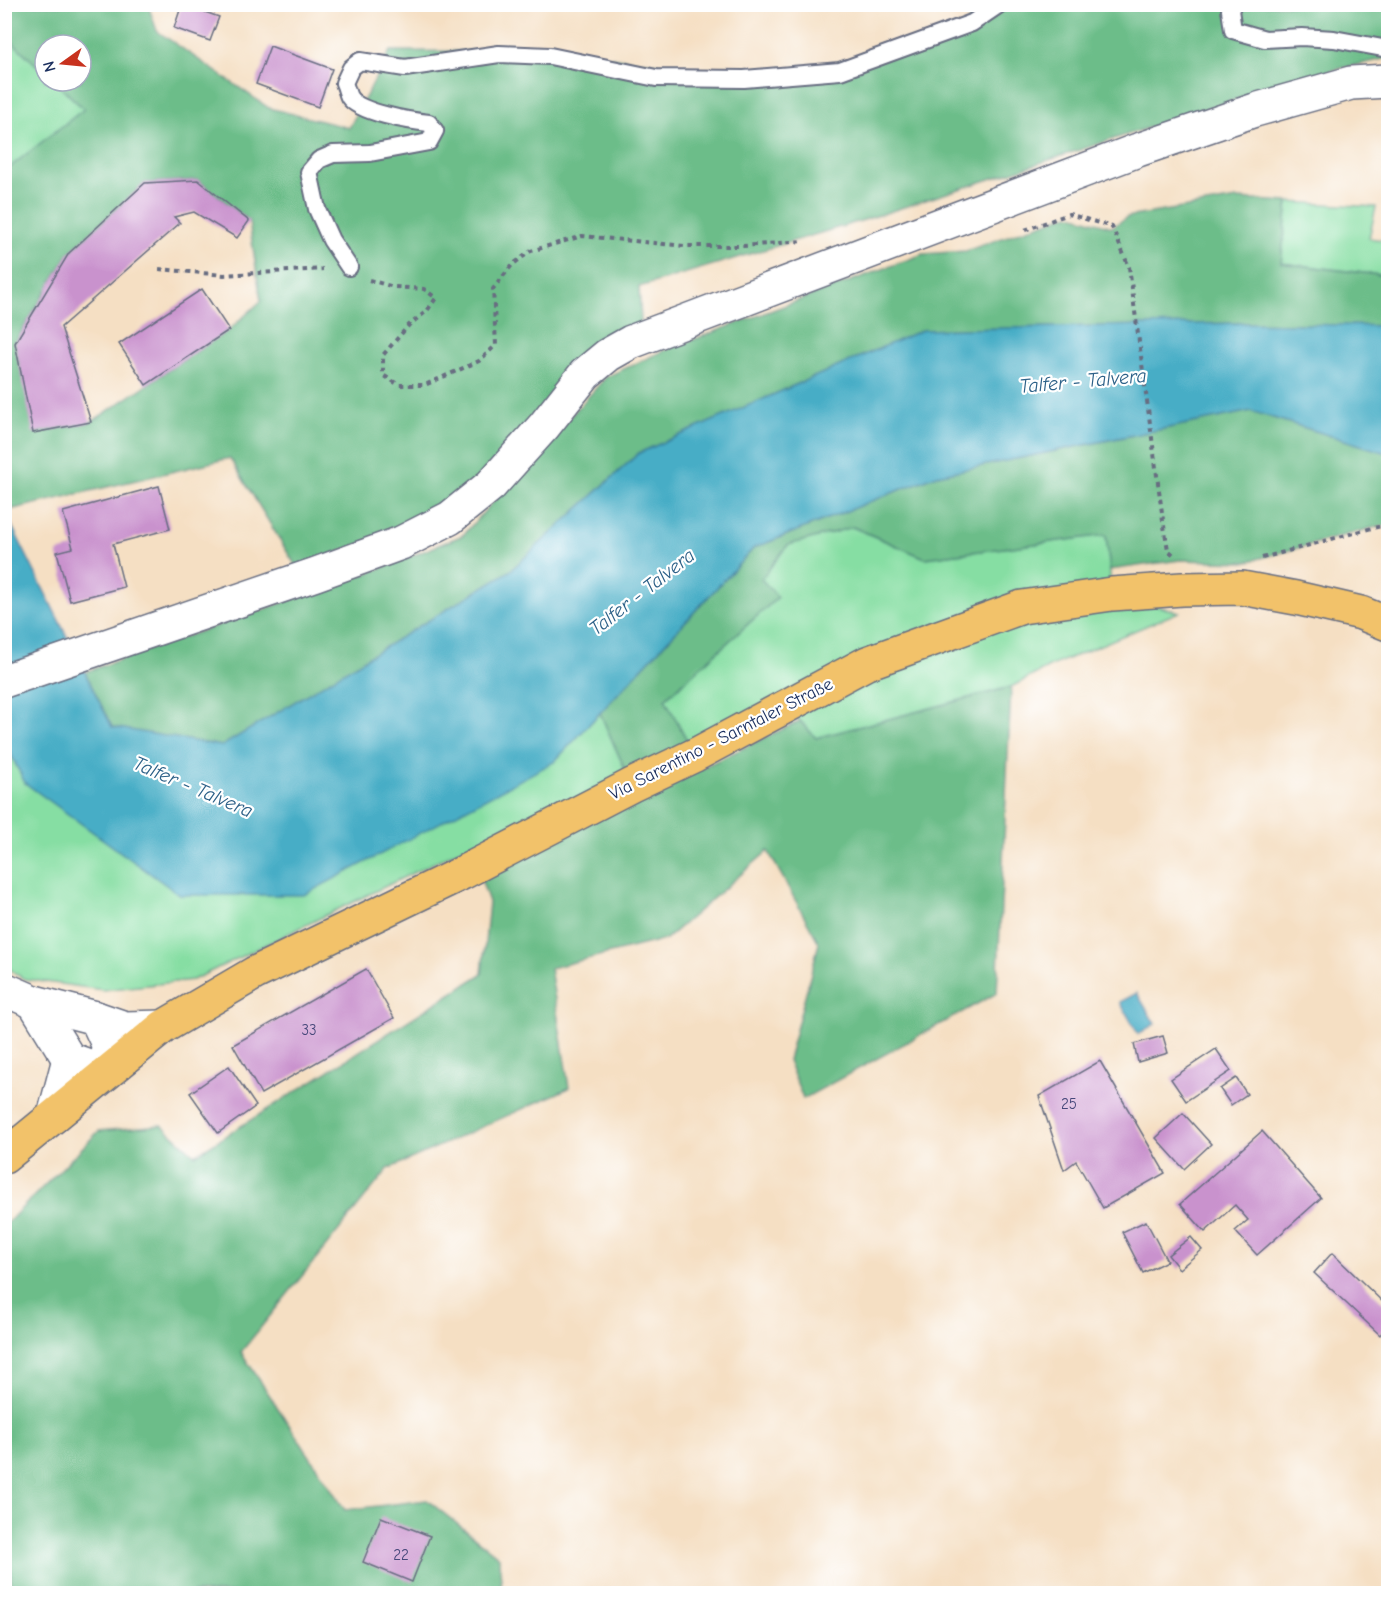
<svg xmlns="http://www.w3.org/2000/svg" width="1393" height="1598" viewBox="0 0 1393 1598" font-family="'Comic Neue',sans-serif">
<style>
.green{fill:#86dea3;stroke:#508680;stroke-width:1.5}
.forest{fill:#6cbd89;stroke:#447674;stroke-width:1.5;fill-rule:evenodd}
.water{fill:#47adc6;stroke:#316e92;stroke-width:1.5}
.building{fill:#c992cd}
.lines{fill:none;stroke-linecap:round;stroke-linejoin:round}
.lane-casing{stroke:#676d81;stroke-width:20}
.street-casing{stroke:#676d81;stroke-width:36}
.primary-casing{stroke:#676d81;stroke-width:36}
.path{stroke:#676d81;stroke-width:4;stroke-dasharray:4.5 4.5;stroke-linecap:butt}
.lane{stroke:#fff;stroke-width:16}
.street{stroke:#fff;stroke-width:33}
.primary{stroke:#f2c26a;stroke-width:33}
.labels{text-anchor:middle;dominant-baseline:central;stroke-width:4.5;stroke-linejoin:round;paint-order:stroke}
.number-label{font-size:15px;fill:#46487a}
.street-label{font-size:18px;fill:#1b2f5e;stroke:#fff}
.water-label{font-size:20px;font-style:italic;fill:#2d6188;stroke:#fff}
</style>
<rect width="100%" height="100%" fill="#fff"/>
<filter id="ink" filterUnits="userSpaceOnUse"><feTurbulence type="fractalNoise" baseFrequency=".0167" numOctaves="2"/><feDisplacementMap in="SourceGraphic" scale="12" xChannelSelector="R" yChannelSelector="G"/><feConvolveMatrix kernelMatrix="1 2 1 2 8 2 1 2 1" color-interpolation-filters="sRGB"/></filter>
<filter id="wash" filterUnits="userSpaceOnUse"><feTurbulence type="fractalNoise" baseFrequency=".008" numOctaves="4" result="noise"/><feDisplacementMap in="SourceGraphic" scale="24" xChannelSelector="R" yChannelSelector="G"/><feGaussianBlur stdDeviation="1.35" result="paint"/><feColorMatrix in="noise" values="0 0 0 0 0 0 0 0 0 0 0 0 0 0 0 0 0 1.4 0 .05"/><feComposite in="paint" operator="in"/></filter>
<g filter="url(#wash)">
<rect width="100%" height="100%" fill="#f5dfc3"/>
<!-- green -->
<g class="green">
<polygon points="4,35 45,72 45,81 54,81 84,109 5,171"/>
<polygon points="1288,202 1376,207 1369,238 1388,241 1388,276 1281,263"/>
<polygon points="852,527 925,558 1106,535 1112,594 1179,612 1051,666 1011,687 816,738 786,706 695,755 665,699 778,597 760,579 788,545"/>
<polygon points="600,713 632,785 462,849 193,980 103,990 24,979 5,966 4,742 25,783 554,762"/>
</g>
<!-- forest -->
<g class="forest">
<path d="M5,5h143l9,26 112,77 80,20 41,-77 186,1 178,26 145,-29 66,-23 15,-21h408v51l-4,3 -73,16 -447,145 -225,67 2,34 -158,158 -50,37 -136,52 -67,-110 -225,53v-340l79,-62 -30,-28h27v-36h-36v28l-40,-38zM198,180l51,41 12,80 -32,29 -138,92 -57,11 -19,-90 54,-90 76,-70z"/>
<polygon points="1237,199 1288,202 1281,263 1388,276 1388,326 1240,323 922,330 639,453 510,571 222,746 112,727 85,672 390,565 463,535 606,377 663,351 923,254 966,251 1069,214 1112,227 1127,217"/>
<polygon points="1251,411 1383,452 1388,451 1388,525 1372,528 1246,562 1180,560 1110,570 1106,535 925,558 853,527 788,545 761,579 778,597 665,699 695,755 632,785 600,713 754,548 937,475"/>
<polygon points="1011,687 997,993 803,1099 788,1060 819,943 768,851 666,939 550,968 569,1088 388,1169 241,1352 345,1510 427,1500 499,1557 502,1593 11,1593 10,1547 4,1541 4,1226 99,1131 162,1125 195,1155 482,974 489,902 479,874 800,721 816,738"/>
</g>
<!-- water -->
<g class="water">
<polygon points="1240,323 1388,326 1388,451 1383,452 1251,411 937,475 754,548 554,762 304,895 180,895 25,783 5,742 4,510 112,727 222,746 510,571 639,453 922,330"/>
<polygon points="1137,993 1155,1024 1138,1034 1120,1002"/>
</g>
<g id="blocks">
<!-- building -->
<g class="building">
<polygon points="182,4 219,17 210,41 174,28"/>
<polygon points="270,46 332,69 318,107 256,84"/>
<polygon points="198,180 249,221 237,238 194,212 174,217 180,223 61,327 91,422 33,433 15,343 69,253 145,183"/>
<polygon points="202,289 229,330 146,385 119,344"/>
<polygon points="159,486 170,529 113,544 124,587 70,601 57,552 73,548 63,512"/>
<polygon points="366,969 394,1018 261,1094 233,1045"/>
<polygon points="1163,1036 1168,1053 1138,1062 1134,1044"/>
<polygon points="1216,1049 1231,1071 1186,1101 1171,1079"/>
<polygon points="1100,1061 1165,1173 1103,1208 1076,1161 1064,1170 1039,1096"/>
<polygon points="229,1066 256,1106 218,1133 190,1093"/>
<polygon points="1236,1078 1247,1094 1231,1105 1220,1089"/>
<polygon points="1183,1113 1211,1144 1184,1169 1156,1138"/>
<polygon points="1262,1131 1321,1198 1257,1255 1235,1231 1248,1220 1235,1205 1205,1232 1180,1204"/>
<polygon points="1146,1221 1167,1261 1143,1273 1122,1232"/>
<polygon points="1191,1237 1202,1250 1179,1269 1168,1255"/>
<polygon points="1332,1253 1388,1307 1388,1325 1380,1335 1314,1273"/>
<polygon points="381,1517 430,1536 412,1582 363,1562"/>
</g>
</g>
</g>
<g filter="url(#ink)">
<use href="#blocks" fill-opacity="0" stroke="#676d81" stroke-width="1.5"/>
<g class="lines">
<defs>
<g id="lane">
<polyline points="1233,4 1230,10 1233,30 1265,39 1302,37 1334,39 1388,49"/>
<path d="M349,267l-18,-27 -14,-31 -8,-37 10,-12 14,-6 37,-1 59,-11 6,-11 -6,-8c-18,-2 -70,-10 -80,-26 -2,-4 -3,-10 -5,-14l7,-15 9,-7 45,7 94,-14 51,2 106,22 88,1 96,-8 132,-48 28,-19"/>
</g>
<g id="street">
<polyline points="4,681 316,574 401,543 450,518 491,485 544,426 585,374 608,355 631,342 1138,150 1255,110 1351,83 1388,81"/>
<polyline points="4,989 34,1002 96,1018 125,1028 163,1027"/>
<polyline points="34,1002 69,1059 106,1072 108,1044 96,1018"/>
<polyline points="54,1116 69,1059"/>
</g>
<polyline id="primary" points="4,1157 163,1027 255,973 462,873 632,785 695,755 867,663 1022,607 1112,594 1182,589 1242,588 1296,598 1361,613 1388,624"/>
</defs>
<!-- lane casing -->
<use href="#lane" class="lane-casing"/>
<!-- street casing -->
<use href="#street" class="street-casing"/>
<!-- primary casing -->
<use href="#primary" class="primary-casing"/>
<!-- path -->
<g class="path">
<polyline points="1025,230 1069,214 1112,227 1129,267 1163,520 1168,550 1175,556"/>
<polyline points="159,269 224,275 323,269"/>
<polyline points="369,280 394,287 424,289 436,298 427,311 409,325 383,355 383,375 399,385 425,385 479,361 496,345 493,289 512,265 531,251 582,236 685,246 743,246 803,241"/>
<polyline points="1262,558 1372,528 1388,525"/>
</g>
<!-- lane -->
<use href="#lane" class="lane"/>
<!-- street -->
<use href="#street" class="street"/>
<!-- primary -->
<use href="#primary" class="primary"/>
</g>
</g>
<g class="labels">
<!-- number labels -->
<g class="number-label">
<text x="309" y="1030">33</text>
<text x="1069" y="1104">25</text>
<text x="401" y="1555">22</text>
</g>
<!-- street labels -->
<g class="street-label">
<text transform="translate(721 739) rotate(-27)">Via Sarentino - Sarntaler Straße</text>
</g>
<!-- water labels -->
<g class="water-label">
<text transform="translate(1083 381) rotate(-5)">Talfer - Talvera</text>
<text transform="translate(642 592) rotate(-38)">Talfer - Talvera</text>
<text transform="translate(193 787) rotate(23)">Talfer - Talvera</text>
</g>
</g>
<!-- margin -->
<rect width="1393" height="1598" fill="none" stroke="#fff" stroke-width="24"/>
<!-- north arrow -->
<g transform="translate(63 63) rotate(255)"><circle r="28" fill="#ffffff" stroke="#a4acbf" stroke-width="1.5"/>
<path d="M0-4.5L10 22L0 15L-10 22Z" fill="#c8321e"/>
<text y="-9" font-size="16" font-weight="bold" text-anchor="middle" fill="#1b2f5e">N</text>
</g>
</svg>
